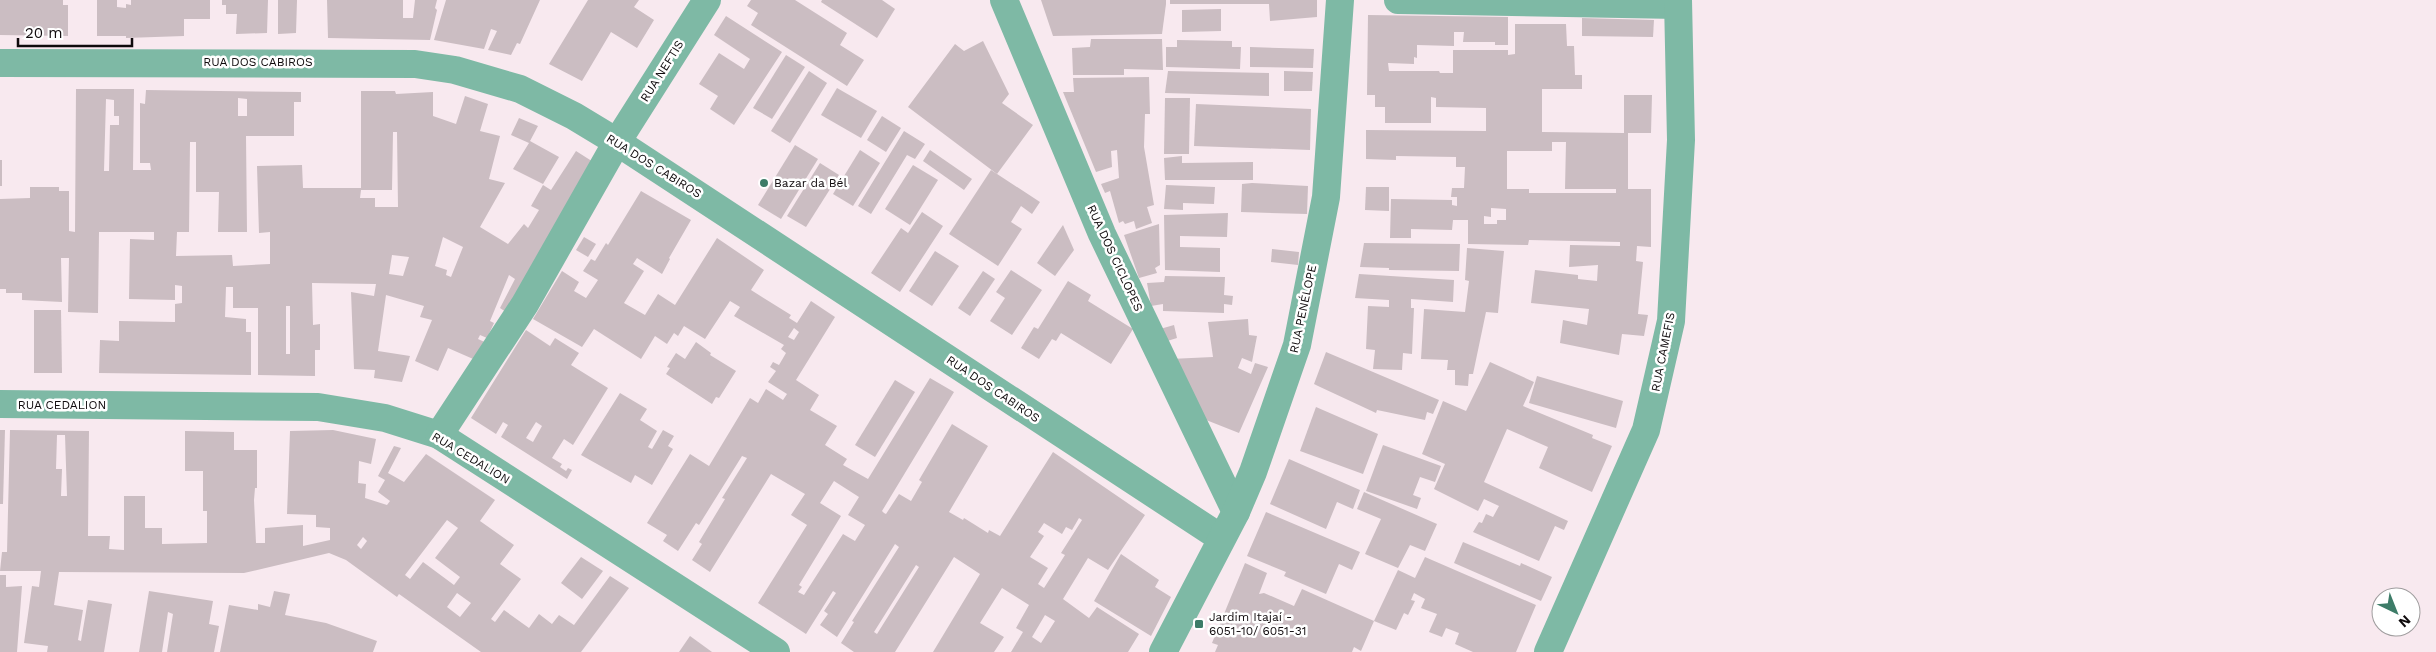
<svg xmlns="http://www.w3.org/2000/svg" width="2436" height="652" viewBox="0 0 2436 652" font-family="'Work Sans',sans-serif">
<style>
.building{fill:#cbbdc2;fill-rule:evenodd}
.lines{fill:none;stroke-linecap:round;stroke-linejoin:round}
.minor{stroke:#7eb9a5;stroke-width:28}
.poi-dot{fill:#3d7c68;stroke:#fff;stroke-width:2}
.labels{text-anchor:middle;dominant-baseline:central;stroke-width:5;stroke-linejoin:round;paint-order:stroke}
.street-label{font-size:12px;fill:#0f0a0c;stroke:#fff}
.poi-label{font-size:12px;fill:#0f0a0c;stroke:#fff;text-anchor:start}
</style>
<rect width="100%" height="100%" fill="#f8e9ef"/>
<!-- building -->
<g class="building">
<polygon points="0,0 63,0 63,5 68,5 68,36 0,35"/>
<polygon points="97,0 117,0 117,7 126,8 126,4 131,5 131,0 210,0 210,19 184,19 184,36 126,38 126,36 97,36"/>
<polygon points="222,0 268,0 267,33 236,34 237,14 226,14 226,5 222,5"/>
<polygon points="278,0 297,0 296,33 278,34"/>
<polygon points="327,0 403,0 403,18 413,18 415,0 437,0 435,8 437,10 430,40 328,38"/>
<polygon points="446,0 540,0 520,44 517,43 511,55 488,50 497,31 491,29 484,49 434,40"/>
<polygon points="588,0 639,0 634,7 654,20 637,48 611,32 582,81 549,64"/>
<polygon points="751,0 795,0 847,33 840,45 864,60 847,86 751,25 758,13 747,6"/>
<polygon points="822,0 882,0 895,9 877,38 821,2"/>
<polygon points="1041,0 1166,0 1166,4 1162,34 1053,36"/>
<polygon points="1170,0 1317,0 1317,17 1270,21 1269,4 1170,4"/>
<polygon points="1221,9 1221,31 1182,32 1182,10"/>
<path d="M1368,15l140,2v28h-13v-3h-32l1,-10h-10v14l-37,-1v13l-3,-1v7l-26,-1 1,8h50l1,2h13v-23h55v5l7,-1v-30h51l1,22h7l1,29h7v14h-40v43l82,1v-38h28l-1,38h-23v56h23v58l-14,-1 -1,15 7,1 -5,52 10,1 -4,21 -22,-2 -3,21 -59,-12 3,-23 24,5 2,-16 -58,-6 4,-33 43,5v4l19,2 1,-16 -29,2 1,-22 50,1v-4l-91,-2 -1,5 -60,-1v-24h-15l-1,10 -41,-1v9h-21l1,-39 61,1v5l5,1v-9h-6l1,-9h12l1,-21h-9v-10l-60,-1v4l-30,-1v-29l120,1v-23l-50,-1v-9l-5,-1v26h-46v-16h-10v-12h-8zM1552,142h14l-1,47h51v4h-87v-4h-22v-38h45zM1491,208l15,1v11h-9v4h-13v-8l7,1z"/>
<polygon points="726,16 782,52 734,125 710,109 718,96 699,84 719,53 744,69 750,59 714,35"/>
<polygon points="1582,18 1654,20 1653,37 1582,36"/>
<polygon points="1091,39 1162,39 1163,70 1124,69 1124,75 1073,75 1072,48 1090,47"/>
<polygon points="1177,40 1232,41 1232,47 1241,47 1240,69 1166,67 1166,47 1177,47"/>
<polygon points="983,41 1009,94 1002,103 1033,125 997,174 908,107 955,44 964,51"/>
<polygon points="1250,47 1314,49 1313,68 1250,67"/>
<polygon points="786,55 805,67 772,119 753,108"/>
<polygon points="809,71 827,83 790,143 771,131"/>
<polygon points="1168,71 1269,73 1269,96 1165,93"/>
<polygon points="1284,71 1313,72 1312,91 1284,91"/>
<polygon points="1149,77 1150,114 1145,114 1144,147 1154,205 1147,207 1152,223 1136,229 1134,221 1125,224 1123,221 1119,223 1110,191 1105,193 1101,184 1119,178 1117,150 1111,151 1112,167 1096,172 1063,92 1074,92 1073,78"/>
<polygon points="837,88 877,111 861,138 821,115"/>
<path d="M76,89h58l-1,81h18l-1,-7h-10v-60l5,1 1,-14 155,2v10h-7v34h-48l1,96h-29l1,-40h-23v-50h-6l-1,90h-12l-1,24 56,-1 1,11 37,-2v-32l-11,1 -2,-67 45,-1 1,23h58v-97h34l1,3 37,-2v24l23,8 9,-28 23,8 -8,27 20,5 -11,43 16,4 -25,44 28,17 16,-20 4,4 11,-18 -8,-4 12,-21 8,5 25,-39 22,14 -89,149 -9,-6 15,-29 -6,-4 -19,46 4,2 -7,15 -7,-3 -2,4 13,6 -11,17 -32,-14 -10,23 -23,-10 17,-41 -12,-3 4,-11 -38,-11 -8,56 32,5 -8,26 -28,-4 1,-8 -21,-1 -3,-77 23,4 2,-12 -64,-1 1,42 7,-1v26h-5v26l-57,-1v-67h-25v-21h-7l-1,30 21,2v13h5v43l-152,-2 1,-33 19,1v-20l56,1v-18l7,-1v-17l-7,-1v15l-46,-1 1,-60 24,1v-8h-55l-1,81 -30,-1 1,-54h-8l1,44 -40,-2v-7h-16v-4h-6v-90l30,-1v-11h29v4h10v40l6,1zM238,98l9,1v17h-9zM106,99l8,1v16h5v9h-9l-1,46h-5zM393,132h4l1,75h-23v-9h-15l1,-8h31zM443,237l20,10 -12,30 -5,-2 1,-5 -12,-4zM392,255l17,2 -6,19 -14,-2zM286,306h4v48h-4z"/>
<polygon points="1165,98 1190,98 1189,154 1164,154"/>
<polygon points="1196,104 1311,109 1310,150 1194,146"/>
<polygon points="882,116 901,128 886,152 867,140"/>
<polygon points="519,118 538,126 530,141 559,157 543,184 513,169 529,143 511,135"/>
<polygon points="904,131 925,144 915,159 907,155 871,214 858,206"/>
<polygon points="795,145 818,159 781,219 758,205"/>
<polygon points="860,150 880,163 853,206 833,194"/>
<polygon points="930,150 972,179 964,190 923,161"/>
<polygon points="1182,156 1182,163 1253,162 1253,180 1165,180 1164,158"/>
<rect x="0" y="160" width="2" height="26"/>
<polygon points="820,163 839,175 806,227 787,216"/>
<polygon points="913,165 938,180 910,225 885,209"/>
<polygon points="991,170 1040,202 1032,214 1021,206 1011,222 1022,229 998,266 949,234"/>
<polygon points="1252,183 1308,186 1307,214 1241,212 1242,184"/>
<polygon points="1166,185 1215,187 1214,204 1183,203 1183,210 1164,209"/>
<polygon points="1366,187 1389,187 1389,211 1365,210"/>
<path d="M641,191l50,29 -22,38 1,1 -8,15 -25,-16 -4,6 11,7 -20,32 21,12 13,-21 17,11 42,-67 47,32 -13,20 40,25 -2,3 8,5 14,-22 24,16 -39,63 23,15 -9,15 27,16 -12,19 22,14 -4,6 25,14 62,-101 24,14 -72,119 2,2 2,1 13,-20 12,7 11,-19 -3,-2 33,-56 36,22 -39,66 14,8 1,-2 24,15 1,-3 11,6 53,-84 92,63 -37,55 -20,-12 -25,41 26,19 8,-11 42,27 -11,18h-117l12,-20 -7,-4 13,-23 -27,-17 -22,35 24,14 -10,15h-61l47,-78 -26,-17 -59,95h-41l-13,-9 13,-21 -2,-1 47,-74 -4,-3 -58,93 -17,-12 8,-11 -4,-3 12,-18 -3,-2 -27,43 -48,-31 49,-78 -16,-10 14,-21 -34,-20 -61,98 -18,-12 10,-16 -3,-2 26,-43 -3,-1 25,-40 -5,-2 -43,69 -3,-2 -18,28 -15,-10 4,-6 -20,-12 43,-69 19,12 41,-68 8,5 8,-14 17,11 4,-6 -19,-12 8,-11 -6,-4 3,-5 6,3 7,-12 -5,-4 3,-4 -50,-29 6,-9 -10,-6 -25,38 -21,-13 -6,10 -4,-3 -7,11 -12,-8 -14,23 -47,-30 -12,18 -49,-28 29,-48 17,11 -5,9 12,7 12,-18 -15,-9 8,-12 4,2 11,-18 2,2zM794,328l5,4 -5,8 -6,-3zM834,481l25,16 -11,18 17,10 -10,16 -12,-7 -39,61 -6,-3 4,-5 -3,-2 42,-69 -21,-13zM1079,518l3,2 -21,33 4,2 -21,33 -6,-4 10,-16 -18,-11 14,-21 -6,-4 6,-9 18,11 4,-7 6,3zM916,565l3,2 -42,67 -3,-2zM1045,615l10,6 -14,22 -9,-6z"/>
<polygon points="922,212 943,226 900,292 871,273 901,228 908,233"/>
<polygon points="1228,213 1227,237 1180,236 1180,247 1220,248 1220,272 1165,270 1164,215"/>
<polygon points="1159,224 1160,265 1155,268 1157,273 1139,278 1124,235"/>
<polygon points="1063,225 1074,250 1055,276 1037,263"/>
<polygon points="584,237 596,244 588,257 576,250"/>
<polygon points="1364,243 1460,244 1459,271 1389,270 1389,268 1360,267"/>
<polygon points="1467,248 1504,251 1498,313 1486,312 1473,374 1469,374 1468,386 1455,385 1455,370 1447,370 1448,360 1421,359 1424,309 1465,312 1469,281 1465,280"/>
<polygon points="1272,249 1299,252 1298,265 1271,262"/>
<polygon points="935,251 959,266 932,306 909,291"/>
<polygon points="1011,270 1042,290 1012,335 990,321 1005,298 996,292"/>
<polygon points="983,271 995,279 970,316 958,308"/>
<polygon points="1359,274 1454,280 1453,302 1411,299 1411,308 1414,308 1412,354 1403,353 1402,370 1373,369 1375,350 1366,349 1368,306 1389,307 1389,300 1355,298"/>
<polygon points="1165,276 1225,277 1224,295 1233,296 1232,305 1224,304 1224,313 1163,311 1163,304 1151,306 1147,283 1164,282"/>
<polygon points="1068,281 1091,295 1088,301 1133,329 1111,364 1061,333 1056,341 1052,339 1039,359 1021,348 1034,327 1038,329"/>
<polygon points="34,310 61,310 62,373 34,373"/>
<polygon points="1248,319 1249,335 1257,336 1252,362 1242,358 1238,368 1251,374 1255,363 1268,367 1239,433 1196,416 1170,359 1213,357 1208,322"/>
<polygon points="1174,325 1177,338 1164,342 1160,329"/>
<path d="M526,330l24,16 5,-8 24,15 -8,12 37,23 -35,57 -9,-6 -12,19 10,6 -2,3 6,4 2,-3 4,2 -5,9 -66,-42 7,-12 -5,-3 -7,12 -25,-16zM536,422l6,4 -9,16 -7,-4z"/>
<polygon points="696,342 711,353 710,355 736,371 719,398 716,397 712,404 666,374 670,368 667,367 676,353 685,359"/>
<polygon points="1326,352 1439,400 1433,414 1427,412 1425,420 1377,410 1376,413 1318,386 1314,384"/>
<polygon points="1490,362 1534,382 1523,406 1593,435 1592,438 1612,446 1592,492 1539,468 1548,447 1507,429 1484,482 1568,521 1564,530 1555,526 1539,561 1473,532 1479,522 1482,523 1486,514 1493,517 1499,506 1484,499 1478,511 1434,489 1445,464 1422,454 1443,401 1466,411"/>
<polygon points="1537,376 1623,401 1616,428 1529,403"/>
<polygon points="895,380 915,392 875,457 855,445"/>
<polygon points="620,393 647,409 640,420 657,431 648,447 652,449 663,430 674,436 668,446 673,449 652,485 635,475 631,483 581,455"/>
<polygon points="1316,407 1378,434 1363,474 1300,451"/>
<polygon points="0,430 5,430 3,504 0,504"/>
<path d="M10,430l79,1 -1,105h22l-1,13 15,1v-54h21v32h17v16l45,-1v-32h-4v-40h-18v-40l49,1v18h23v38h-2l-1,12 2,43h9v-15l38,-3v21l27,-6v-12l-14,-1v-12l-29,-1 3,-83 43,-1 43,9 -5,25 -12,-3 -1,22 8,1 -1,14 22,7 3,-4 -12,-9 7,-12 -7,-4 16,-30 7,2 -13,25 16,9 22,-28 69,46 -15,21 34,24 -14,19 21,15 -30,40 4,3 9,-12 25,18 10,-14 13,10 7,-9 15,10 36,-49 19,12 -48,64h-100l-82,-58 -2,3 -51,-37 -17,-7 -85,20 -185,-1 -5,33 29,5 -5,30 3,1 7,-41 24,4 -8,48h-57l1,-6 -24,-3 8,-57 7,1 2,-16h-41l2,-19h5zM57,435h8l2,61h-6l1,-27h-6zM447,520l11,8 -23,30 25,19 -6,8 -31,-23 -13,17 -5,-4zM363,537l4,4 -6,8 -4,-4zM457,593l14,10 -11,14 -13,-10z"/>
<polygon points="1383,445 1441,466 1435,482 1420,477 1413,495 1421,498 1417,509 1366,491"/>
<polygon points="1289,459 1360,490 1353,509 1337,502 1326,529 1270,504"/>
<polygon points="1364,492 1437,524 1425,551 1410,545 1398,568 1365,554 1381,519 1357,509"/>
<polygon points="1266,512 1360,552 1352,570 1339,564 1326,594 1284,576 1286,572 1247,556"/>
<polygon points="1463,542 1520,566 1521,563 1552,577 1541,601 1454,563"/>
<polygon points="1121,554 1159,580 1155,587 1171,597 1151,636 1094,601"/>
<polygon points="581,557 603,571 582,599 561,583"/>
<polygon points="1425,557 1536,605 1516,652 1473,652 1455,644 1459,633 1446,628 1442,637 1429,632 1437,614 1421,608 1425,599 1414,593 1411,600 1415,601 1408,615 1404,613 1396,630 1374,621 1398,570 1415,578"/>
<polygon points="1245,563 1267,573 1259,594 1264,593 1294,606 1302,589 1374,621 1361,651 1354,647 1352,652 1215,652 1218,645 1212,643"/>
<polygon points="0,575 6,575 6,587 22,586 17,652 0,652"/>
<polygon points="149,591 213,601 209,624 219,626 214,652 167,652 173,614 168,612 162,652 139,652"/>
<polygon points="274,591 290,594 285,615 326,623 377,641 373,652 220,652 229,605 258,610 258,604 270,607"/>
<polygon points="690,636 712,652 679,652"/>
</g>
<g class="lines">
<!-- minor -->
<g class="minor">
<polyline points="1004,0 1102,234 1236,512"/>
<polyline points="1398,0 1678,5"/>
<polyline points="0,63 415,64 455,70 520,89 574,116 617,142 1221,538"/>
<polyline points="0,404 318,407 385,418 439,435 776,652"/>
<polyline points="439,435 525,304 617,142 707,0"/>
<polyline points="1163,652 1236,512 1253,472 1297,345 1326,197 1340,0"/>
<polyline points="1548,652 1646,430 1671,321 1681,140 1678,0"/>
</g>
</g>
<!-- markers -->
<g class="poi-dot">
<circle cx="764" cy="183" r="5"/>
<rect x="1194" y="619" width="10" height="10" rx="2.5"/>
</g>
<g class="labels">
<!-- street labels -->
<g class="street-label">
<text x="258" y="62">RUA DOS CABIROS</text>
<text transform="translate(662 71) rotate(-58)">RUA NEFTIS</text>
<text transform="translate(654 166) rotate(32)">RUA DOS CABIROS</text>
<text transform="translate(1115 258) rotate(65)">RUA DOS CICLOPES</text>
<text transform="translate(1303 309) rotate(-78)">RUA PENÉLOPE</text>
<text transform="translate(1663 352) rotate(-79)">RUA CAMEFIS</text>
<text transform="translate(993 389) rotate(34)">RUA DOS CABIROS</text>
<text x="62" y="405">RUA CEDALION</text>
<text transform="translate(471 458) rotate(31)">RUA CEDALION</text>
</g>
<!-- poi labels -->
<g class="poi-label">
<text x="774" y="183">Bazar da Bél</text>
<text x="1209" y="617">Jardim Itajaí -<tspan x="1209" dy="14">6051-10/ 6051-31</tspan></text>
</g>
</g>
<!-- north arrow -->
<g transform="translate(2396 612) rotate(137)"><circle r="24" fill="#ffffff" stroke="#9f9d9e"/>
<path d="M0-4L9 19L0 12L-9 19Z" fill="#3d7c68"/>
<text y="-8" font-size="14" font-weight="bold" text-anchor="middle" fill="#0f0a0c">N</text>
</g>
<!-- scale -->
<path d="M18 38v8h114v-8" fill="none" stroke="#0f0a0c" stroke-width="2.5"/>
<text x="25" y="38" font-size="15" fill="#0f0a0c" stroke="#ffffff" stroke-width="4" paint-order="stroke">20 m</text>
</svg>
